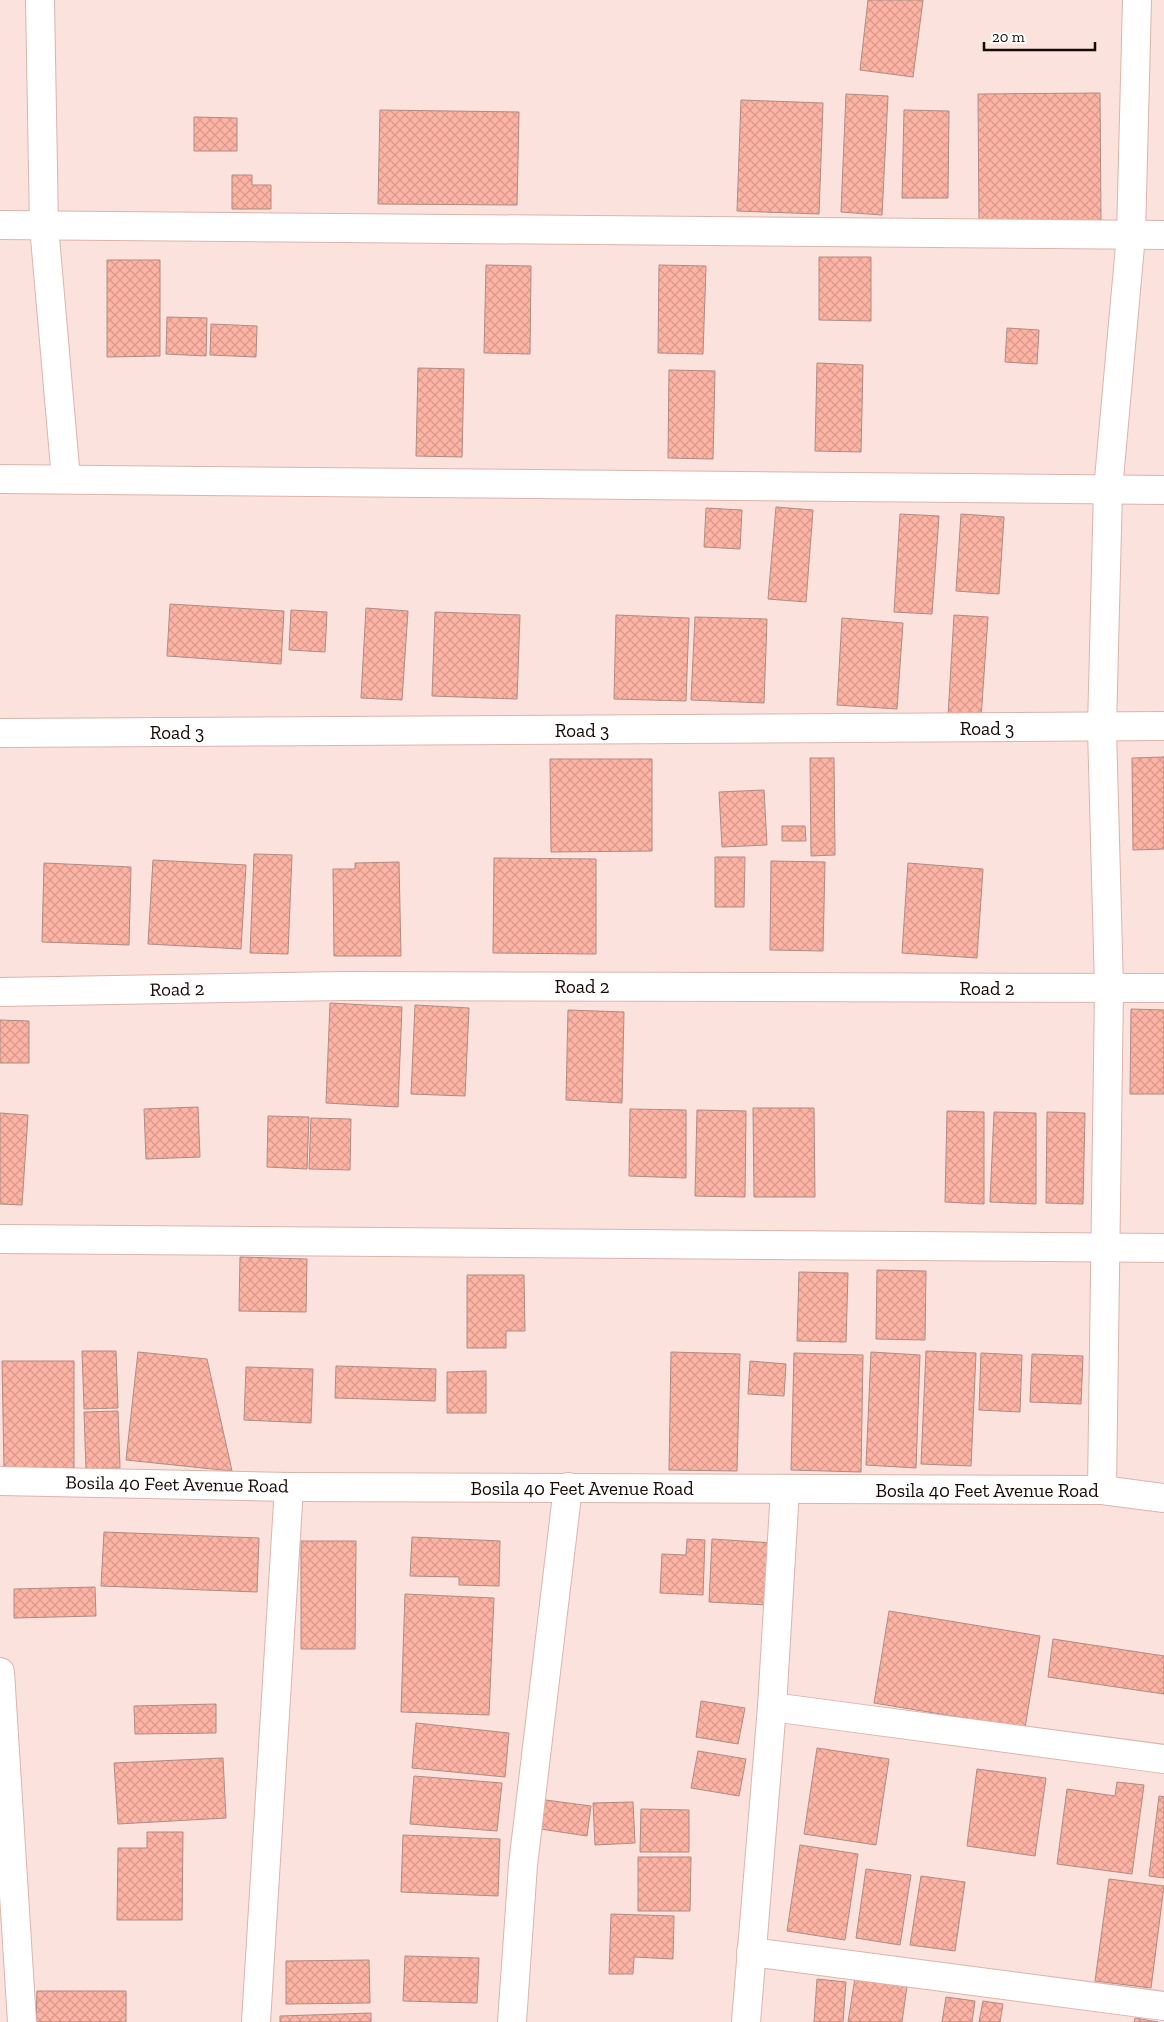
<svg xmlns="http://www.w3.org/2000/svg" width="1164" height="2022" viewBox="0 0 1164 2022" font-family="'Zilla Slab',serif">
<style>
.building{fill:url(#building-cross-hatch);stroke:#b18b83}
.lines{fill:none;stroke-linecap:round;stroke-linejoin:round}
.minor-casing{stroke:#dcb4ab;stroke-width:30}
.minor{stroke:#fff;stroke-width:28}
.labels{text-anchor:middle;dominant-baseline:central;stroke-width:4;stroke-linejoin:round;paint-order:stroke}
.street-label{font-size:19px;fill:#160906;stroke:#fff}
</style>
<defs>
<pattern id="building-cross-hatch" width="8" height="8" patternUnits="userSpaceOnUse" patternTransform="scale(1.25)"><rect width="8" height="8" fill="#fdb4a4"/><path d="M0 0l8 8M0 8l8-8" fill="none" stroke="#d8998c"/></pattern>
</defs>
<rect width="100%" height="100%" fill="#fbe2dc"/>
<!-- building -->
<g class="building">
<polygon points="868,0 923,0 913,77 860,70"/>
<polygon points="1100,93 1101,221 979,223 978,94"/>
<polygon points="846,94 888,96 882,215 841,212"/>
<polygon points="741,100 823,103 819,214 737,211"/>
<polygon points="380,110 519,112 517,205 378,204"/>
<polygon points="904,110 949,111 948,198 902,198"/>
<polygon points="194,117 237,118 237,151 194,151"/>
<polygon points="232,175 252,175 252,185 271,185 271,209 232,209"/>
<polygon points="819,257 871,257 871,321 819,320"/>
<polygon points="107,260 160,260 160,356 107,357"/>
<polygon points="486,265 531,266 530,354 484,353"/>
<polygon points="659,265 706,266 703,354 658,353"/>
<polygon points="167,317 207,318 206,356 166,354"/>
<polygon points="211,324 257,326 256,357 210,355"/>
<polygon points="1007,328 1039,330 1037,364 1005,362"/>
<polygon points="817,363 863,365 861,452 815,451"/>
<polygon points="418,368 464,369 462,457 416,456"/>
<polygon points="669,370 715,371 713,459 668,458"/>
<polygon points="776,507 813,510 806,602 768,599"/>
<polygon points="706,508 742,510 740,549 704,547"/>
<polygon points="900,514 939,516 932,614 894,612"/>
<polygon points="961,514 1004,517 999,594 956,591"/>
<polygon points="170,604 284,611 281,664 167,656"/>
<polygon points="366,608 408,611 402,700 361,698"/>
<polygon points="291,610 327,612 325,652 289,650"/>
<polygon points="435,612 520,615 517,699 432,696"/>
<polygon points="616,615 689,618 686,701 614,699"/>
<polygon points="954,615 988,617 981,718 948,716"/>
<polygon points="695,617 767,619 764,703 691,700"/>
<polygon points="842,618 903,623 897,709 837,705"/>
<polygon points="1164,757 1164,849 1133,850 1132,758"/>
<polygon points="810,758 834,758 835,855 811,856"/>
<polygon points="550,759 652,759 652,851 551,852"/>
<polygon points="764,790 767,845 722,847 719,792"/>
<polygon points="782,826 805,826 806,841 782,841"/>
<polygon points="254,854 292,855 288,954 250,953"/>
<polygon points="715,857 745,857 744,907 715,907"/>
<polygon points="494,858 596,859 596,954 493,953"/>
<polygon points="153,860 246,865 241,949 148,944"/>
<polygon points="771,861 825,862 823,951 770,950"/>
<polygon points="399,862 401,956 334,956 333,869 355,869 355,863"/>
<polygon points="44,863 131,867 129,945 42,942"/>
<polygon points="908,863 983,869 977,958 902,953"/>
<polygon points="330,1003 402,1007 398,1107 326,1103"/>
<polygon points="415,1005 469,1008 465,1096 411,1094"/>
<polygon points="1131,1009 1164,1010 1164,1094 1130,1094"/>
<polygon points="568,1010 624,1012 622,1103 566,1100"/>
<polygon points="0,1020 29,1021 29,1063 0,1063"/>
<polygon points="198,1107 200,1157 146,1159 144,1109"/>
<polygon points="753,1108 814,1108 815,1197 754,1197"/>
<polygon points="630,1109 686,1110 686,1178 629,1176"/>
<polygon points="697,1110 746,1111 745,1197 695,1196"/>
<polygon points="947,1111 984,1112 984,1204 945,1202"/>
<polygon points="994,1112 1036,1113 1036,1204 990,1202"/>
<polygon points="1047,1112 1085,1113 1083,1204 1046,1203"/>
<polygon points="0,1113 28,1115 22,1205 0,1204"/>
<polygon points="268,1116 309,1117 307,1169 267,1167"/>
<polygon points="311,1118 351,1119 350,1170 309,1169"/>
<polygon points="240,1257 307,1259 306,1312 239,1311"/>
<polygon points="877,1270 926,1271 925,1340 876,1339"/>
<polygon points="799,1272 848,1273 846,1342 797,1341"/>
<polygon points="467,1275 524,1275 525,1331 506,1331 506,1348 467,1348"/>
<polygon points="82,1351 116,1351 118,1408 84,1409"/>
<polygon points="926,1351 976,1353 971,1466 921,1464"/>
<polygon points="138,1352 207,1359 232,1471 126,1460"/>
<polygon points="671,1352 740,1354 737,1471 669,1470"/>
<polygon points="871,1352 920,1355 916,1468 866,1465"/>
<polygon points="794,1353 863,1355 861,1472 791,1470"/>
<polygon points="981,1353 1022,1355 1020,1412 979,1410"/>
<polygon points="1032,1354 1083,1356 1081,1404 1030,1402"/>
<polygon points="2,1361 74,1361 74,1468 4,1469"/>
<polygon points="750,1361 786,1364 784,1396 748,1394"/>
<polygon points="336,1366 436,1369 435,1401 335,1398"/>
<polygon points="246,1367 313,1369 311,1423 244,1420"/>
<polygon points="486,1371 486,1413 447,1413 447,1372"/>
<polygon points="118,1411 120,1468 86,1469 84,1412"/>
<polygon points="104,1532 259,1538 257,1592 101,1586"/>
<polygon points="412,1537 500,1541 499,1586 459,1585 459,1577 410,1576"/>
<polygon points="687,1539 705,1540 703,1595 660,1593 662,1554 686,1555"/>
<polygon points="712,1539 773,1543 769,1605 709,1602"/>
<polygon points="301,1541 356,1541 355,1649 301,1649"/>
<polygon points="95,1587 96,1616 14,1618 14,1589"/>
<polygon points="405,1594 494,1598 489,1715 401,1712"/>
<polygon points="889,1611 1040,1636 1025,1728 874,1703"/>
<polygon points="1053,1639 1164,1656 1164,1694 1048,1677"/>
<polygon points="701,1701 745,1708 738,1744 696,1737"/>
<polygon points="216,1704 216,1733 135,1734 134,1706"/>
<polygon points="416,1723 509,1733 505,1777 412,1768"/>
<polygon points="817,1748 889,1759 876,1845 804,1834"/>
<polygon points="698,1751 746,1759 739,1796 691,1788"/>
<polygon points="223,1758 226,1818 118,1824 114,1763"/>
<polygon points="977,1769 1046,1778 1035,1856 967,1846"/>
<polygon points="414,1776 502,1783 497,1831 410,1824"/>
<polygon points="1117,1782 1144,1785 1132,1874 1057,1864 1067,1789 1115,1796"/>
<polygon points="1159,1796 1164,1797 1164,1878 1149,1876"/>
<polygon points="538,1799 591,1806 587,1836 534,1828"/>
<polygon points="633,1802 635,1843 595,1845 593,1803"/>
<polygon points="641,1809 689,1810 689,1852 640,1852"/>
<polygon points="147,1832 183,1832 182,1920 117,1920 118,1848 147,1848"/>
<polygon points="403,1835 500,1839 498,1896 401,1892"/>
<polygon points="800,1845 858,1854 845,1940 787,1931"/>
<polygon points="638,1857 691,1857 690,1911 638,1911"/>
<polygon points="866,1869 911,1875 900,1945 856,1938"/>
<polygon points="921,1876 965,1882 955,1951 910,1945"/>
<polygon points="1109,1879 1164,1886 1151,1988 1095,1981"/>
<polygon points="611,1914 674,1916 673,1959 634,1957 633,1974 609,1974"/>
<polygon points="405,1956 479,1958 477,2003 403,2001"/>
<polygon points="369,1960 370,2003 286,2004 286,1961"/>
<polygon points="855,1978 907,1986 902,2022 848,2022"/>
<polygon points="817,1979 846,1982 843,2022 814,2022"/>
<polygon points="37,1991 126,1991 126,2022 36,2022"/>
<polygon points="946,1997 975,2001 972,2022 942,2022"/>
<polygon points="983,2001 1003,2004 1000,2022 979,2022"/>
<polygon points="371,2013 371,2022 280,2022 280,2016"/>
<polygon points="1135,2018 1158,2022 1134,2022"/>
</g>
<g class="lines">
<defs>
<g id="minor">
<polyline points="40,0 44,226 66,479"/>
<polyline points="0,225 1164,235"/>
<polyline points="0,479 1164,490"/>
<polyline points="0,733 1164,726"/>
<polyline points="0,992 344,986 1164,988"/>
<polyline points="0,1239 1164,1248"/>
<polyline points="0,1481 289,1487 1102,1490 1164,1498"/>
<polyline points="1102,1490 1109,988 1102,728 1108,490 1131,235 1137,0"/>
<polyline points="0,1672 22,2022"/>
<polyline points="772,1707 1164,1759"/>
<polyline points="751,1952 1164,2006"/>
<polyline points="256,2022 289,1487"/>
<polyline points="512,2022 523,1865 568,1487"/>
<polyline points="746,2022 772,1707 785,1489"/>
</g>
</defs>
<!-- minor casing -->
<use href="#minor" class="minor-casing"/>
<!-- minor -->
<use href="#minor" class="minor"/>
</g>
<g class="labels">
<!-- street labels -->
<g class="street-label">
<text x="987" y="728">Road 3</text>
<text x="582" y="730">Road 3</text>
<text x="177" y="732">Road 3</text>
<text x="582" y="986">Road 2</text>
<text x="987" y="988">Road 2</text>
<text transform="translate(177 989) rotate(-1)">Road 2</text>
<text transform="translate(177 1484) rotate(1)">Bosila 40 Feet Avenue Road</text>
<text x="582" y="1488">Bosila 40 Feet Avenue Road</text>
<text x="987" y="1490">Bosila 40 Feet Avenue Road</text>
</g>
</g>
<!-- scale -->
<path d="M984 42v8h111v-8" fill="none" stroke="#160906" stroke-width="2.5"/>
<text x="992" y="42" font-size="15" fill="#160906" stroke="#ffffff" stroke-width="4" paint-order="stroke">20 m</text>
</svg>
